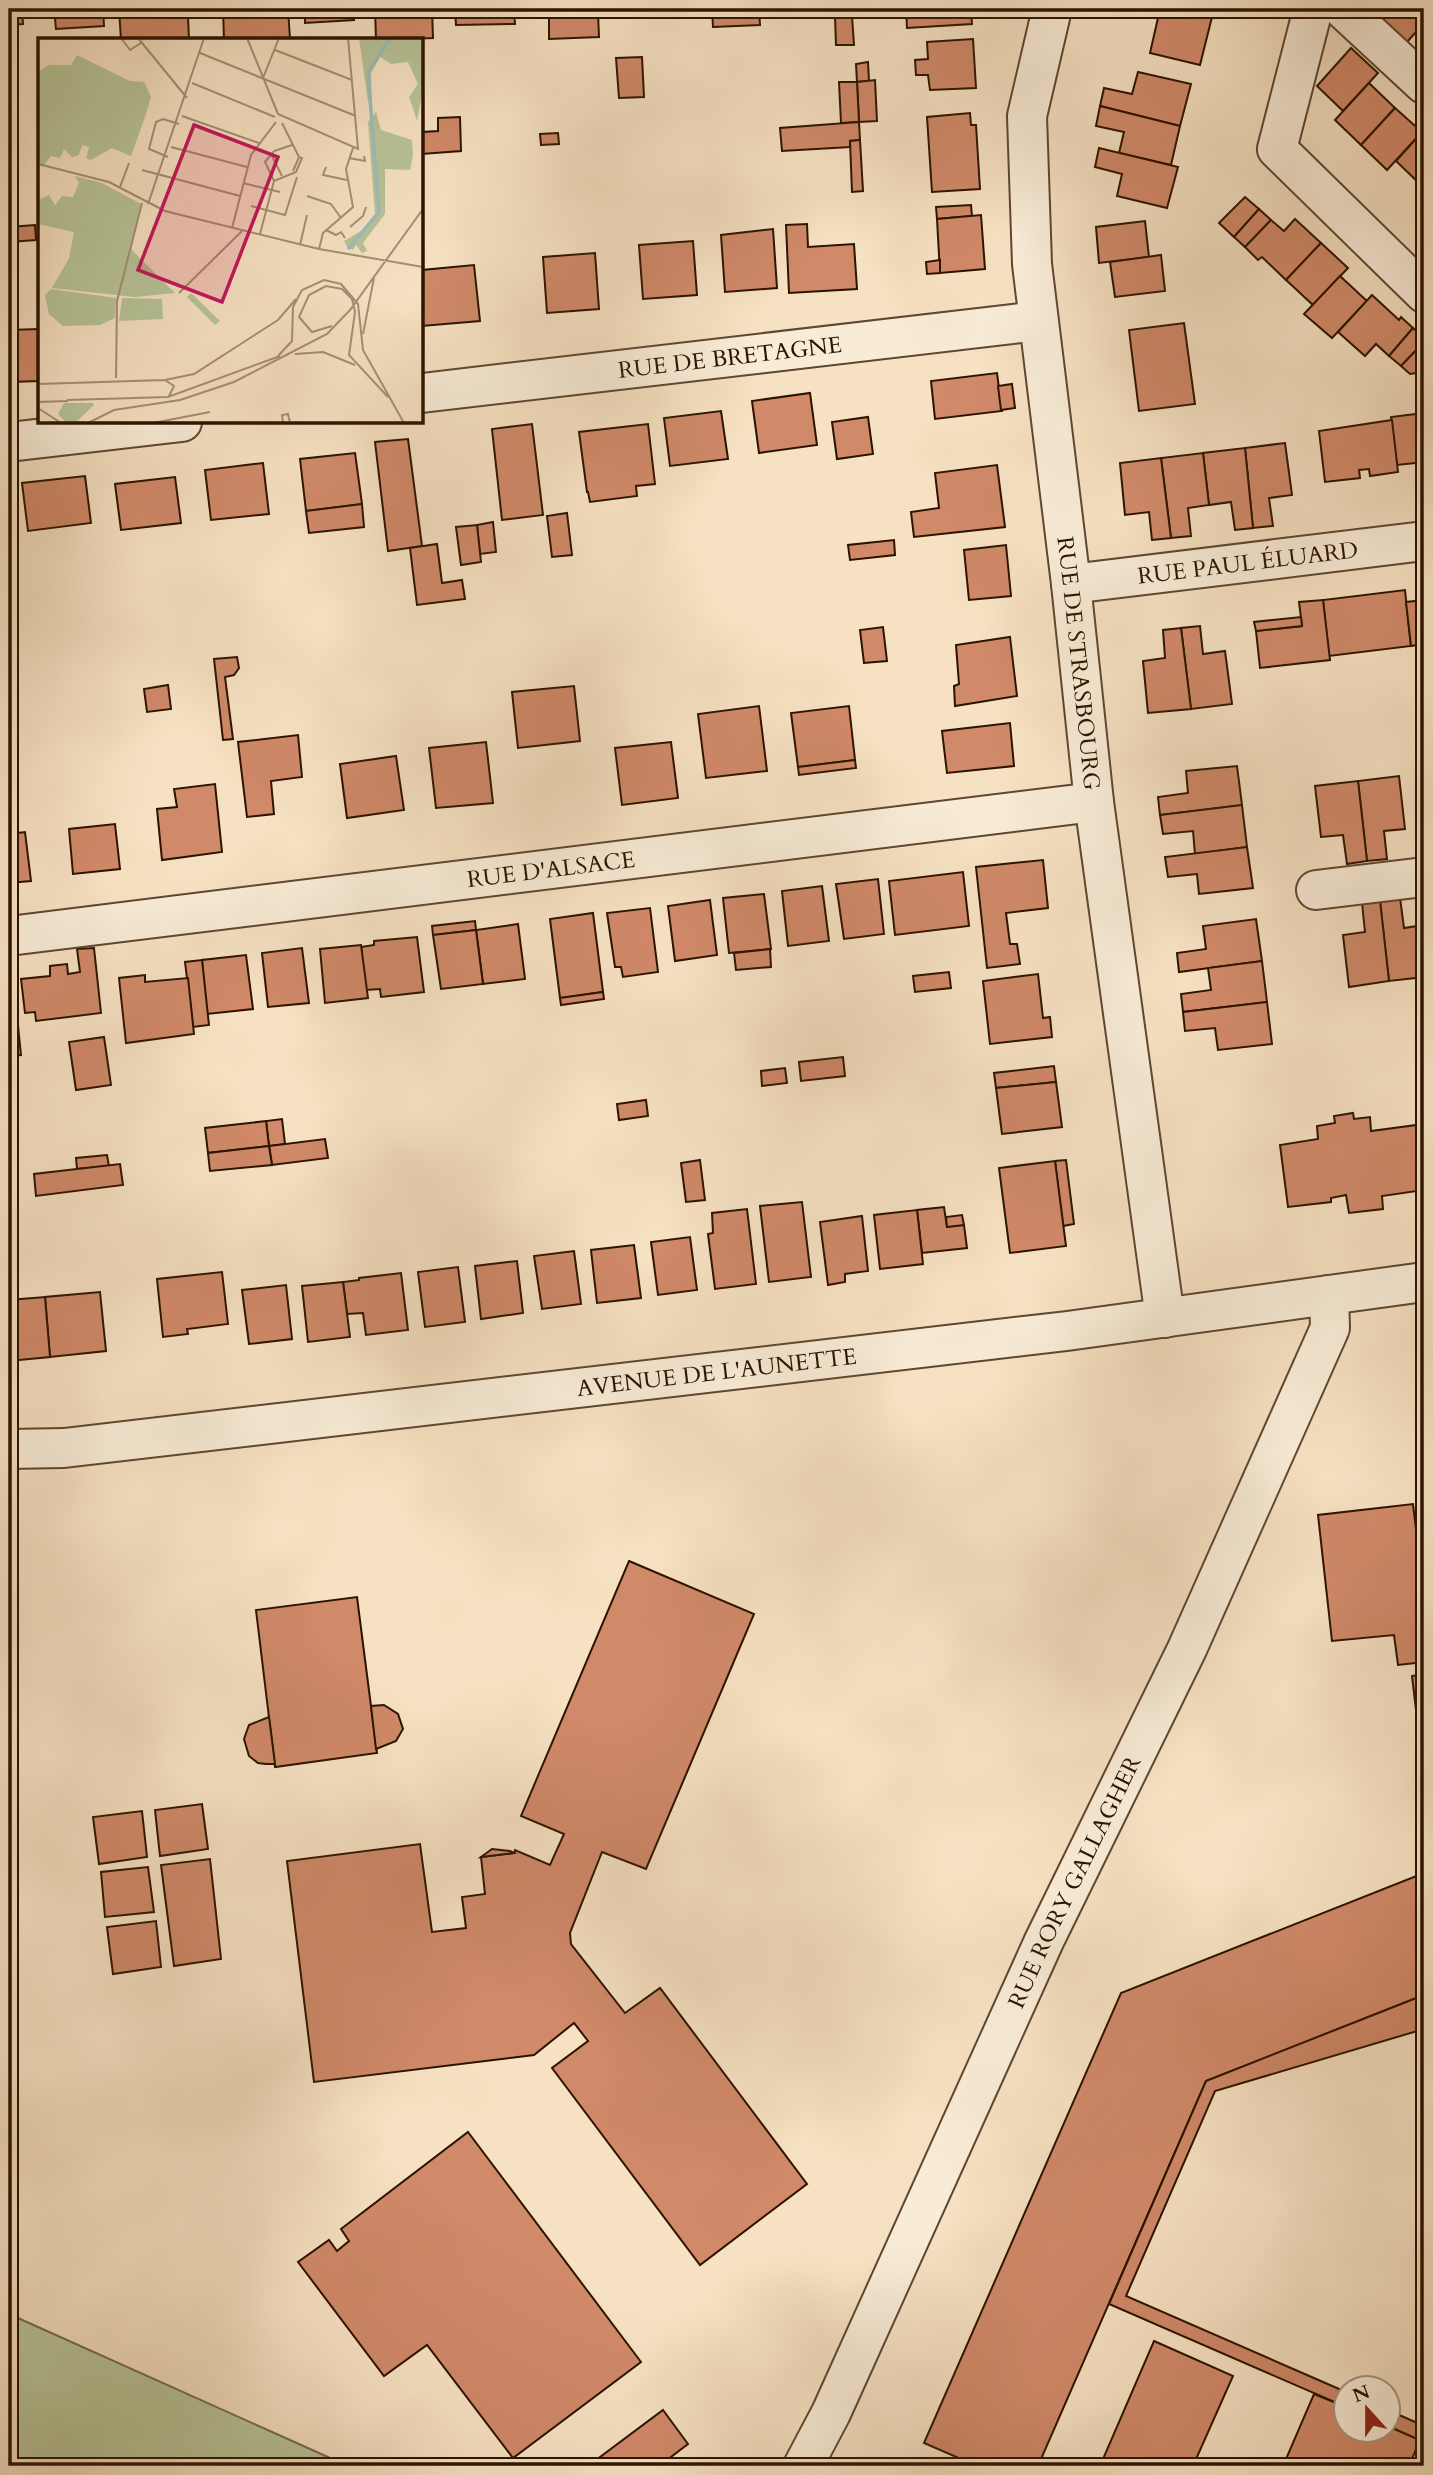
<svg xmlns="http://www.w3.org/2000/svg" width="1433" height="2475" viewBox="0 0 1433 2475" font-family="Cardo,serif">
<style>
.green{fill:#b7c498;stroke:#726c4c;stroke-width:2}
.building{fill:#d08969;stroke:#2c1300;stroke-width:2}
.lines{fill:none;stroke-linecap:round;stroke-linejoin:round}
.minor-casing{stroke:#5e4630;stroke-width:42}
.minor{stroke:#f9ecd7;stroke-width:38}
.labels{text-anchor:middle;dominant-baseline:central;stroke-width:6;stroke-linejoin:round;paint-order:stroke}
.street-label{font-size:23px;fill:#2c1300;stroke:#f9ecd7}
.inset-river{fill:none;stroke:#9ebcba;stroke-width:3.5}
.inset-road{fill:none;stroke:#a58f74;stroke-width:2}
.view{fill:#c2185b;fill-opacity:0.15;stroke:#c2185b;stroke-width:3.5}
.inset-edge{fill:none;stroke:#2c1300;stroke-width:3.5}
</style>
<rect width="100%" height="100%" fill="#f6e1c2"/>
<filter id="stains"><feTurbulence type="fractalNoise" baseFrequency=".00286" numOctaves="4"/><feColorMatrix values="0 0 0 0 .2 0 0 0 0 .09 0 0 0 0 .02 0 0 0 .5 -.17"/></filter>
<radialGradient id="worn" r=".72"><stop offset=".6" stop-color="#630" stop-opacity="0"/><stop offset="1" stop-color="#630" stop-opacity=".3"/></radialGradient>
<!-- green -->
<polygon class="green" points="9,2314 348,2466 9,2466"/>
<!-- building -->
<g class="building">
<polygon points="9,9 22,9 23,24 9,25"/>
<polygon points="54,9 103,9 104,26 56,29"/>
<polygon points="119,9 163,9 163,17 188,16 189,40 121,40"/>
<polygon points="163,9 188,9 188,16 163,17"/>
<polygon points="223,9 288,9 290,39 224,40"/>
<polygon points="305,9 354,9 354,20 305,23"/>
<polygon points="375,9 432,9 433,38 376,40"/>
<polygon points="455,9 514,9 515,24 456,25"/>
<polygon points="546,9 601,9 601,13 546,14"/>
<polygon points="712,9 759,9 760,25 713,27"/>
<polygon points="809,9 853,9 853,16 810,18"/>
<polygon points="906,9 971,9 972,24 907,28"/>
<polygon points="1160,9 1214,9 1200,65 1150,53"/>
<polygon points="1388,9 1424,9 1424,23 1407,42 1380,17"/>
<polygon points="598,13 599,37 549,39 549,14"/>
<polygon points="852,16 854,45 836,45 835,17"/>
<polygon points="973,39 976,88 930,90 928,75 916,75 915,60 928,59 927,42"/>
<polygon points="1351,48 1378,73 1343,111 1317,86"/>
<polygon points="642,57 644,97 619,98 616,58"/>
<polygon points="868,62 869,81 857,82 856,64"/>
<polygon points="1138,72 1191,84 1180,126 1100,106 1104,88 1132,94"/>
<polygon points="875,80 877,121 859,122 857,82"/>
<polygon points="839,82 857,82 859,122 841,123"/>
<polygon points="1369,83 1395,108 1361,145 1335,120"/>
<polygon points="1100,106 1180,126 1171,165 1119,153 1124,132 1096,126"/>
<polygon points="1395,108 1422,132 1387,170 1361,145"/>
<polygon points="970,113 971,125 976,125 980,189 932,192 927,117"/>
<polygon points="460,117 461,151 422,154 422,132 438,131 438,118"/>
<polygon points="859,122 860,140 850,141 850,147 782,151 780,128"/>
<polygon points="1424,130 1424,182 1421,185 1396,161"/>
<polygon points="558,133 559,144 541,145 540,134"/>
<polygon points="860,140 863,191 852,192 850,141"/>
<polygon points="1099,148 1178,167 1167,208 1117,196 1122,174 1095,167"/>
<polygon points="1245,197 1259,209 1234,237 1219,223"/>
<polygon points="971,205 972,216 937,219 936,207"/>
<polygon points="1259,209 1271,220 1245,247 1234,237"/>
<polygon points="981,215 985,269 940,273 937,219"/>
<polygon points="1295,219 1321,243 1286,280 1262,257 1258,260 1245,247 1271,220 1284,231"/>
<polygon points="1145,221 1149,257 1099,263 1096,227"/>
<polygon points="807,224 808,247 854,244 857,289 789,293 786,225"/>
<polygon points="35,225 36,240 9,242 9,227"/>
<polygon points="773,229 777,288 725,292 721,235"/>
<polygon points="693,241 697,295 643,299 639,245"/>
<polygon points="1321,243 1348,268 1313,305 1286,280"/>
<polygon points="595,253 599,309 547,313 543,257"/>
<polygon points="1161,255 1165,291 1115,297 1110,262"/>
<polygon points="940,260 940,273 927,274 926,262"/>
<polygon points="474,265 480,321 422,326 422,270"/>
<polygon points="1340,276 1367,301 1332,338 1304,314"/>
<polygon points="1372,295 1399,320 1401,317 1413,328 1389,356 1376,344 1365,356 1338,332"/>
<polygon points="1184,323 1195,404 1139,411 1129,330"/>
<polygon points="1413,328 1424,338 1424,342 1401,366 1389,356"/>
<polygon points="38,329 40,381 9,382 9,330"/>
<polygon points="1424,342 1424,372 1410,374 1401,366"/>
<polygon points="997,373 1002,411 935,419 931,381"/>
<polygon points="1012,384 1015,408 1001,410 998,386"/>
<polygon points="810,393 817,445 759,453 752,401"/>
<polygon points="721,411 728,459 670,466 664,418"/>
<polygon points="1424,413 1424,462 1397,465 1391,417"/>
<polygon points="868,417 873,454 837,459 832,422"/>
<polygon points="1392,420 1398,472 1370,476 1369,469 1359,470 1360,478 1325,482 1319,431"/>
<polygon points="532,424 543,515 502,520 492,429"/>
<polygon points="648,424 655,484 636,486 637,496 590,502 588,492 587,492 579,432"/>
<polygon points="408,439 422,546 388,551 375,442"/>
<polygon points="1285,443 1292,495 1269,498 1273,526 1253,528 1245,448"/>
<polygon points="1245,448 1253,528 1235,530 1231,502 1209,505 1203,453"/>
<polygon points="355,453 362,504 306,511 300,459"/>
<polygon points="1203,453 1209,505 1188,508 1191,536 1171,538 1161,458"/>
<polygon points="1161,458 1171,538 1152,540 1149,512 1125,515 1120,463"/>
<polygon points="263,463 269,514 211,520 205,470"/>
<polygon points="997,465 1005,527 914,537 911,512 939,508 935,473"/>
<polygon points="85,476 91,523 28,531 22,483"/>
<polygon points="175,477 181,523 121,530 115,484"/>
<polygon points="362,504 364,527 309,533 306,511"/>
<polygon points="567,513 572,555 552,557 547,516"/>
<polygon points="493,522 496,552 480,554 477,525"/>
<polygon points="477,525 481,562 461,565 456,527"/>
<polygon points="894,540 895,555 850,560 848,545"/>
<polygon points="437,544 442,583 462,580 465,599 417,605 410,548"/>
<polygon points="1006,545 1011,596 969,600 964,550"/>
<polygon points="1405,590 1411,646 1329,656 1323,600"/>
<polygon points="1323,600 1330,660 1260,668 1256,631 1302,626 1299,602"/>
<polygon points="1424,600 1424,644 1411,646 1406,602"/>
<polygon points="1301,617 1302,626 1256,631 1254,622"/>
<polygon points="1200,626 1203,654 1225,651 1232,704 1191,709 1181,628"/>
<polygon points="883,627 887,661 864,663 860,630"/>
<polygon points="1181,628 1191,709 1148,713 1143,661 1165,658 1163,630"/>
<polygon points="1010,637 1017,696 955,706 954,686 959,684 956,645"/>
<polygon points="237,657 239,668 234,675 225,677 233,739 223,740 214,659"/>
<polygon points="168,685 171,709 147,712 144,689"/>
<polygon points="574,686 580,741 518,748 512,692"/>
<polygon points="759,706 767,771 706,778 698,714"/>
<polygon points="849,706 855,760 798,767 791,713"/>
<polygon points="1010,723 1014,766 947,773 942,731"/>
<polygon points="298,735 302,777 271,781 274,814 247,817 238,742"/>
<polygon points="486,742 493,803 436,808 429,748"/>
<polygon points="671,742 678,798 622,805 615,748"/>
<polygon points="396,756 404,810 347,818 340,764"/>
<polygon points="855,760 856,768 799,775 798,767"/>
<polygon points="1237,766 1242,805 1160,815 1158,797 1188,793 1186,771"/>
<polygon points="1399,776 1405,829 1384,831 1387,859 1367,861 1358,781"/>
<polygon points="1358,781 1367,861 1347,864 1343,835 1321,837 1315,786"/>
<polygon points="215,784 222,852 162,860 157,809 177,807 174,789"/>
<polygon points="1242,805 1247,847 1195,854 1193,831 1163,834 1160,815"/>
<polygon points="115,824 120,869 73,874 69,829"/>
<polygon points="25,832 31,881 9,883 9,834"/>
<polygon points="1247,847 1253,888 1199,894 1197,874 1168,877 1165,857"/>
<polygon points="1043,860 1048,908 1006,913 1010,944 1017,944 1020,964 987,968 976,867"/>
<polygon points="963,872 969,926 895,935 889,881"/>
<polygon points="878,879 884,934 844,939 836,884"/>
<polygon points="822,886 829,941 788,946 782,891"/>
<polygon points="764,894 771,949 729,953 723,898"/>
<polygon points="1400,898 1404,928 1424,925 1424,977 1389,981 1380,901"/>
<polygon points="710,900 717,955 675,961 668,906"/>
<polygon points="1380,901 1389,981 1349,987 1343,935 1365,932 1362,903"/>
<polygon points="650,908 658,972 623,977 621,967 615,967 607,913"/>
<polygon points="593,913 603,992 560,998 550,919"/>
<polygon points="1256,919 1262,961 1179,972 1177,953 1206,949 1203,926"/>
<polygon points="475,921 476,930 433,935 432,926"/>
<polygon points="518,924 525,979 483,984 476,930"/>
<polygon points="476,930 483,984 441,989 433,935"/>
<polygon points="417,937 424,992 381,997 380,989 366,990 361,947 374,945 374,941"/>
<polygon points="361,945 368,998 325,1003 320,949"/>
<polygon points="94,948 101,1013 36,1021 35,1012 25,1013 21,979 50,976 50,966 67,964 68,974 80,972 77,949"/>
<polygon points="302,948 309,1003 268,1007 262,953"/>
<polygon points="770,949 771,967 736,970 734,953"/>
<polygon points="246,955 253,1009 207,1014 202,960"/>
<polygon points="202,960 209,1025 193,1027 185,962"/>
<polygon points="1262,961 1267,1002 1183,1012 1181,994 1211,990 1208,968"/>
<polygon points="949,972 951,988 915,992 913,976"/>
<polygon points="1038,974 1043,1018 1050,1017 1052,1037 990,1044 983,981"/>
<polygon points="145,975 145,982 188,978 194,1034 126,1043 119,978"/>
<polygon points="603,992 604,999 561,1005 560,998"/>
<polygon points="1267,1002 1272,1044 1218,1050 1215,1028 1185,1031 1183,1012"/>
<polygon points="16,1006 21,1055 9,1056 9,1007"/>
<polygon points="104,1037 111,1085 76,1090 69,1042"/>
<polygon points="843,1057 845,1076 801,1081 799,1062"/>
<polygon points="1054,1066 1056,1082 996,1088 994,1073"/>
<polygon points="785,1068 787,1083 762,1086 761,1071"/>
<polygon points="1056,1082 1062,1127 1002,1134 996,1088"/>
<polygon points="646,1100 648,1116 619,1120 617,1104"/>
<polygon points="1353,1113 1354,1119 1370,1117 1371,1131 1424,1124 1424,1190 1382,1196 1383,1209 1349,1213 1346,1195 1331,1198 1331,1202 1288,1207 1280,1145 1318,1139 1317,1126 1335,1123 1334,1116"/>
<polygon points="282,1119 285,1144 269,1146 266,1121"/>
<polygon points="266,1121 269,1146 208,1153 205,1128"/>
<polygon points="325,1139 328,1158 272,1165 269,1146"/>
<polygon points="269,1146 272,1165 210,1171 208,1153"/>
<polygon points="107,1155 109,1166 77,1169 76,1158"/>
<polygon points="700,1160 705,1200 686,1202 681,1163"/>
<polygon points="1066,1160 1074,1224 1063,1226 1055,1161"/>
<polygon points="1055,1161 1066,1246 1010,1253 999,1168"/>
<polygon points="120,1164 123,1185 36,1196 34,1174"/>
<polygon points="802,1202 811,1277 769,1282 760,1206"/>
<polygon points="944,1207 947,1227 964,1225 967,1248 922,1253 917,1210"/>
<polygon points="747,1209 756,1284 715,1289 708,1234 713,1233 712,1213"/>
<polygon points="917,1210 923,1264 880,1269 874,1215"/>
<polygon points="962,1215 964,1225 947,1227 946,1217"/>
<polygon points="862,1216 868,1271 845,1274 845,1282 828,1285 820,1222"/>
<polygon points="690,1237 697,1290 658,1295 651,1242"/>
<polygon points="634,1245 641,1298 597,1303 591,1250"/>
<polygon points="574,1251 581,1304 542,1309 534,1256"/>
<polygon points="517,1261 523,1313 481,1319 475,1266"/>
<polygon points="458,1267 465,1322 425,1327 418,1272"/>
<polygon points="222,1272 228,1324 187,1329 188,1334 163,1337 157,1279"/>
<polygon points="401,1273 408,1330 366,1335 363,1313 347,1314 343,1282 359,1280 359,1278"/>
<polygon points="343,1282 350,1337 308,1342 302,1286"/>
<polygon points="286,1285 292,1339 249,1344 242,1290"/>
<polygon points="100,1292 106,1351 50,1357 45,1297"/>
<polygon points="45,1297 50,1357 9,1361 9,1300"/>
<polygon points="1413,1504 1417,1537 1424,1536 1424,1662 1398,1665 1394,1635 1332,1641 1318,1515"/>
<polygon points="629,1561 754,1614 646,1869 602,1852 570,1933 571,1944 625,2013 660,1988 807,2184 700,2265 552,2068 588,2041 574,2023 534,2055 314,2082 287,1861 420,1844 432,1932 466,1928 462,1897 485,1894 481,1857 514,1853 515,1850 550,1865 564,1834 521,1816"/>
<polygon points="357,1597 377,1753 275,1767 256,1610"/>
<polygon points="1424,1674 1424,1727 1418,1727 1412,1676"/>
<polygon points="384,1705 398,1714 403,1729 396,1741 376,1749 371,1706"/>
<polygon points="269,1717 275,1764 266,1764 258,1763 249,1756 244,1739 249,1725"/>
<polygon points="202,1804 208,1849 160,1856 155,1810"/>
<polygon points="142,1811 147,1857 99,1864 93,1817"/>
<polygon points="492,1849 510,1851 514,1853 481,1857"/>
<polygon points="210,1859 221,1959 174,1966 161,1865"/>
<polygon points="148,1867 154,1912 105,1917 101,1872"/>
<polygon points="1424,1873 1424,1995 1206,2081 1038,2466 977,2466 924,2443 1121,1993"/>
<polygon points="156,1921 161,1967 113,1974 107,1927"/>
<polygon points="1424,1995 1424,2029 1215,2091 1126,2296 1346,2392 1346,2407 1109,2304 1206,2081"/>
<polygon points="468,2132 641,2362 513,2458 427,2345 384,2376 298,2262 329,2240 337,2251 349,2241 341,2229"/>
<polygon points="1154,2341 1233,2376 1193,2466 1100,2466"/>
<polygon points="1314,2394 1346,2407 1346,2430 1388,2430 1388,2426 1420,2440 1409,2466 1283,2466"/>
<polygon points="663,2410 688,2444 659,2466 588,2466"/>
<polygon points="1388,2410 1424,2426 1424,2442 1388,2426"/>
</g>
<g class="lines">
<defs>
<g id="minor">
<path id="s1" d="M1052,9l-25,107 5,148 39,320 23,218 71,516"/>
<polyline points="1313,9 1277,149 1424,293"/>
<polyline points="1343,9 1424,84"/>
<path id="s2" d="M422,393l616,-72"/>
<polyline points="9,442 182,422"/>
<path id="s3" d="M1071,584l353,-43"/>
<polyline points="1316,890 1424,877"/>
<path id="s4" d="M9,936l1085,-134"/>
<path id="s5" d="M9,1449l55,-1 1003,-117 357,-49"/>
<path id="s6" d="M803,2466l28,-53 213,-472 143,-292 143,-321 -1,-33"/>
</g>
</defs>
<!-- minor casing -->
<use href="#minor" class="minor-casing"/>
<!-- minor -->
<use href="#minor" class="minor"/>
</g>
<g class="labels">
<!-- street labels -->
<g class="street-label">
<text stroke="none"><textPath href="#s2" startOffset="310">RUE DE BRETAGNE</textPath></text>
<text stroke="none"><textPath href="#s3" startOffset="178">RUE PAUL ÉLUARD</textPath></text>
<text stroke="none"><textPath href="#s1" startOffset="660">RUE DE STRASBOURG</textPath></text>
<text stroke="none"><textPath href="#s4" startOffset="546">RUE D'ALSACE</textPath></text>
<text stroke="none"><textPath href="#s5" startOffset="712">AVENUE DE L'AUNETTE</textPath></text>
<text stroke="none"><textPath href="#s6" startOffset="644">RUE RORY GALLAGHER</textPath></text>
</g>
</g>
<!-- overview -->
<g transform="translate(38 38)">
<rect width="385" height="385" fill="#f6e1c2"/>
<path d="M321,0h64v52l-6,31 -8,-24 9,-13 -10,-22 -17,2 -11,-7 -9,16 1,30 -4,-1zM39,17l53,26 14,1 7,15 -6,20 -14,39 -19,-8 -21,12 -5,-2 3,-11 -7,-2 -3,10 -7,2 -8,-8 -4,9 -9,-2 -8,10 -5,-4v-90l11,-7h22zM338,74l5,18 31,10 1,15 -3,15 -25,-1v45l-22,29 4,8 -5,2 -6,-8 -3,5 -5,-2 -4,-7 17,-10 14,-17 -7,-92zM37,138l27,7 39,21 -10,45 44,44 -40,4 -83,-9 17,-30 13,-67 -8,41 -36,-8v-24l11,-5 6,10 7,-9 11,1 6,-14zM13,251l65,9 -1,20 -15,7 -37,1 -14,-12 -4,-19zM153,255l29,28 -5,4 -28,-28zM84,260l40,1 1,20 -44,2zM26,365h29l1,2 -19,18h-8l-9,-9z" fill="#b7c498"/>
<path class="inset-river" d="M310,211l31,-37 -11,-139 22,-35"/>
<path class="inset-road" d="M83,0l9,12 11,-7M100,0l49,60M209,0l31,76 80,35 -10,-111M237,12l77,30M162,15l156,63M225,40l16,-40M154,45l83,34M144,78l77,27M244,85l17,34M133,109l76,20M233,116l11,22M130,119l-19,-8 7,-27 7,-3 16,5M311,120l16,3 -1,-5M0,126l71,18 56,29 154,38 104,18M288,129l-3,8 24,5M104,132l98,26M236,143l-9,-19 9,-11 18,-6M205,145l37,9M82,149l9,-24M269,158l24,8 10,14M110,166l56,-166M213,168l34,9 12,-38M312,189l13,-11 3,-9M194,190l19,-73 25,-33M288,192l10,5 5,-3 4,6M222,196l14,-53 22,-9 6,-14 -3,-1 -6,14M262,207l7,-30M281,211l4,-16 30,-26 -7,-38 7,-21M141,255l63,-62M294,288l-20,6 -13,-15 10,-22 17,-9 16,3 10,10 3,13 -6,43 39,42M325,296l11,-56M257,316l28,-2 32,13M240,318l14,-15 1,-34 9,-17 22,-10 17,4 17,20 5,46 41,73M78,340l1,-77 25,-98M127,342l9,6 -5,10M0,346l127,-4 29,-6 84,-54 18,-21M29,362l101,-3 112,-41M0,364l30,-1M0,370l23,15M50,385l26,-13 66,-10 54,-18 93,-48 23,-24 73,-101M115,385l57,-11M245,385l-1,-8 6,-1 2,9"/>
<path class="view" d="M156,87l84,32 -56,145 -84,-32z"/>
<rect width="385" height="385" class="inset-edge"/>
</g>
<!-- margin -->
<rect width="1433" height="2475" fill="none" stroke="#f6e1c2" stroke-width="35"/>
<rect x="10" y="10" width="1412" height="2454" fill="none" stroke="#2c1300" stroke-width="3.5"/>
<rect x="18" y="18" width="1398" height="2440" fill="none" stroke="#2c1300" stroke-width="2"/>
<!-- north arrow -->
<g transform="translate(1367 2409) rotate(339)"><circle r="33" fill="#f9ecd7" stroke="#a79581" stroke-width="2"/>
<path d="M0-5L12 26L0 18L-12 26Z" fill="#8f2418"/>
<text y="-10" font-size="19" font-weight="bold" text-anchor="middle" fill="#2c1300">N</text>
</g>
<rect width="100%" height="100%" filter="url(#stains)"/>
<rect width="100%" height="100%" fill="url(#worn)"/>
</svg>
